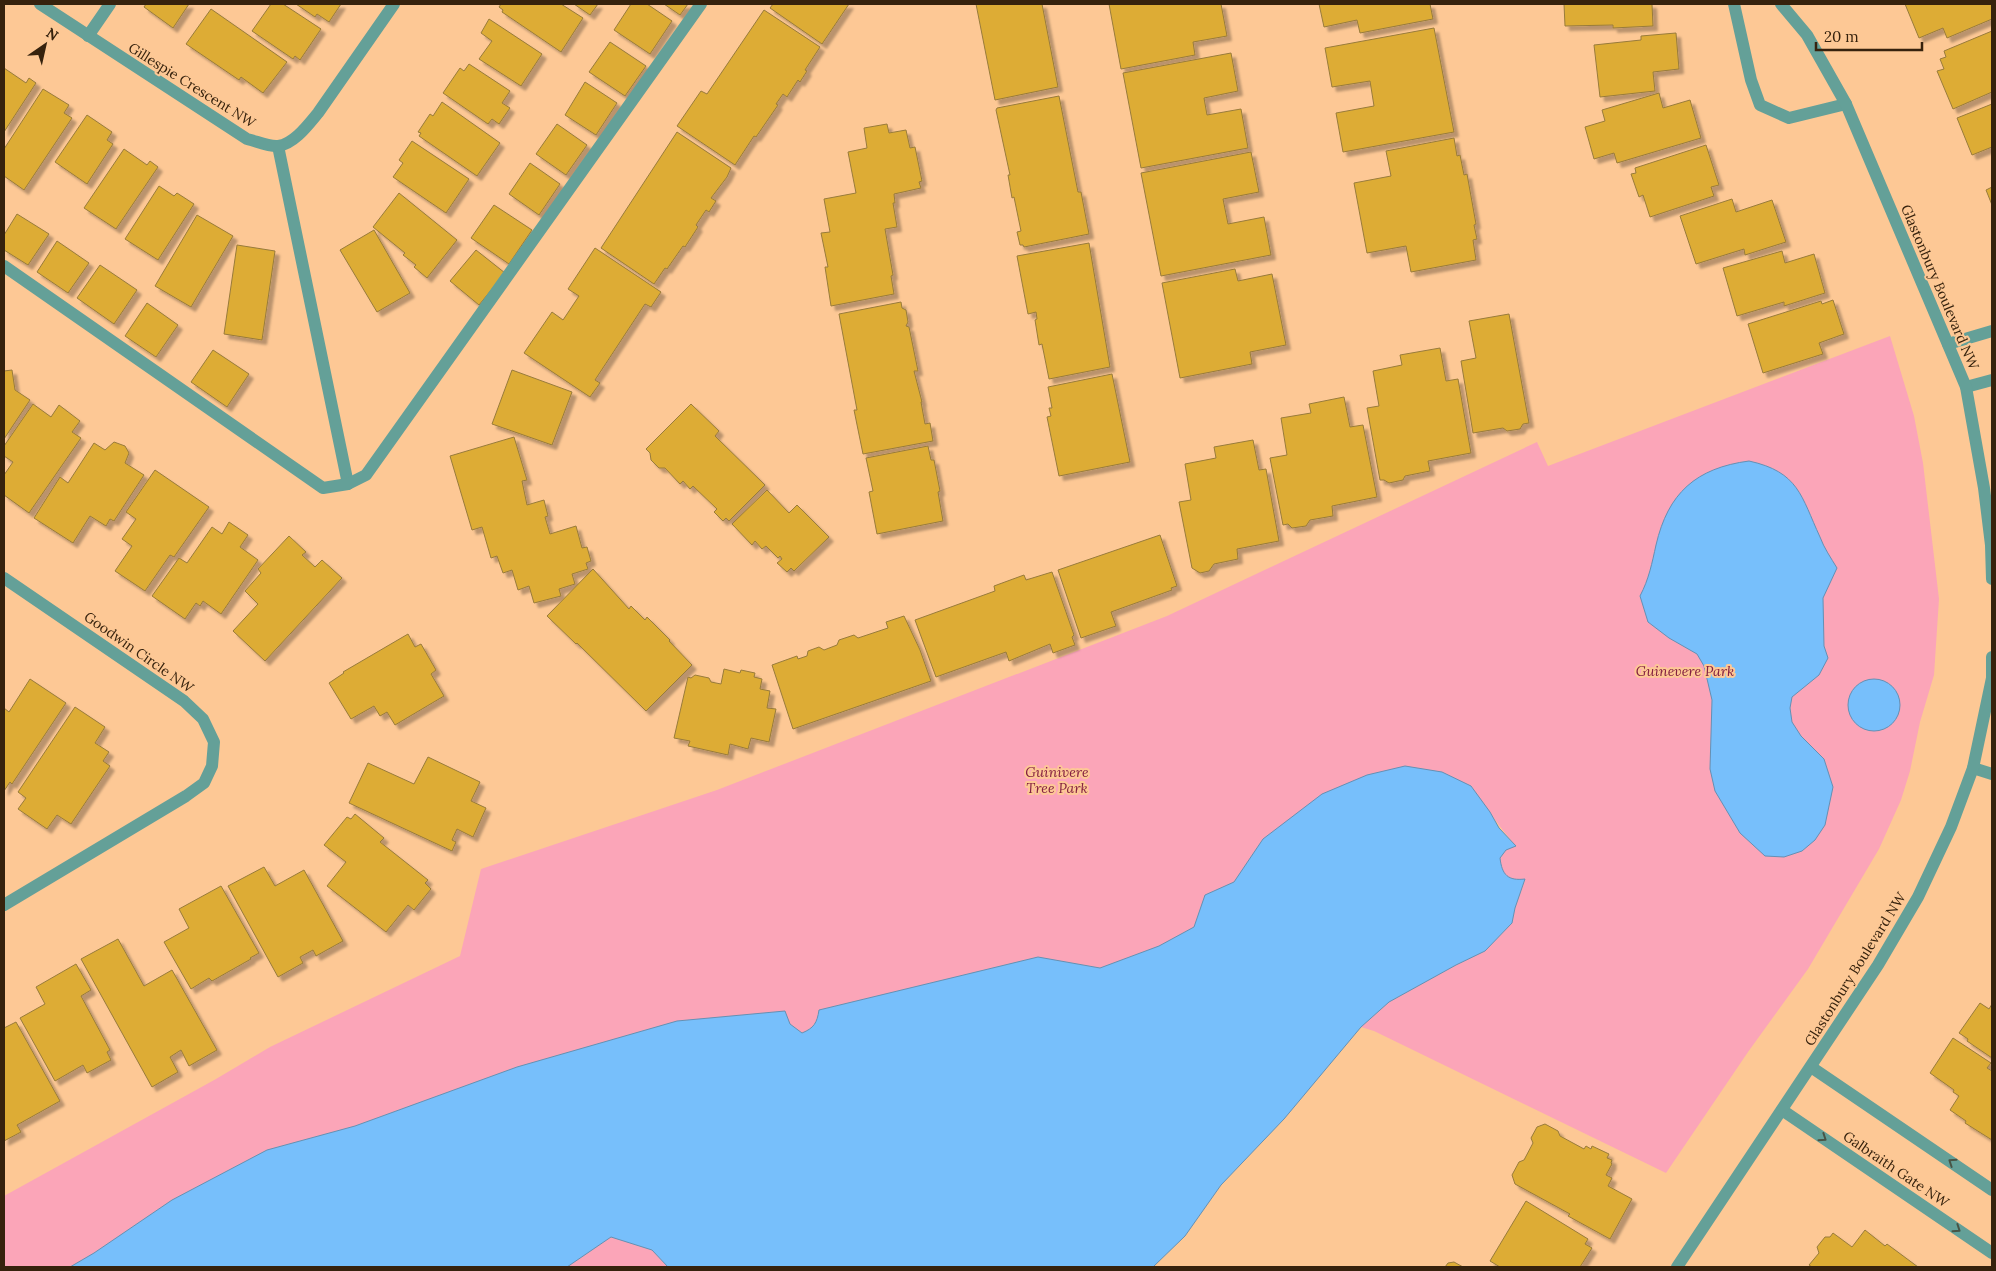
<svg xmlns="http://www.w3.org/2000/svg" width="1996" height="1271" viewBox="0 0 1996 1271" font-family="Lora,serif">
<style>
.green{fill:#fba5b8}
.water{fill:#77bffb;stroke:#6490b4}
.building{fill:#ddac35;stroke:#987b3b;filter:url(#shadow)}
.lines{fill:none;stroke-linecap:round;stroke-linejoin:round}
.service{stroke:#64a098;stroke-width:12}
.minor{stroke:#64a098;stroke-width:12}
.tertiary{stroke:#64a098;stroke-width:12}
.oneway{stroke:#485445}
.labels{text-anchor:middle;dominant-baseline:central;stroke-width:4;stroke-linejoin:round;paint-order:stroke}
.street-label{font-size:14px;fill:#36220d;stroke:#fdc895}
.park-label{font-size:14px;font-style:italic;fill:#831f41;stroke:#fdc895}
</style>
<defs>
<filter id="shadow"><feDropShadow dx="4.5" dy="4.5" stdDeviation="1" flood-color="#0004"/></filter>
</defs>
<rect width="100%" height="100%" fill="#fdc895"/>
<!-- green -->
<g class="green">
<path d="M1890,336l24,80 9,47 16,136 -5,76 -14,47 -10,49 -9,29 -22,49 -71,120 -60,83 -82,121 -292,-142 -13,-4 28,-25 67,-37 29,-14 27,-28 3,-15 10,-28c-18,-1 -23,-2 -25,-22l6,-8 10,-4c-17,-19 -30,-40 -45,-60l-208,53 -29,43 -29,13 -11,32 -35,19 -59,22 -62,-11 -219,53c-2,13 -5,18 -17,23l-12,-9 -4,-7 -109,4 -160,46 -162,59 -88,24 -95,50 -78,53 -24,14h-66v-71l212,-117 54,-32 190,-91 21,-87 236,-79 450,-174 370,-174 11,24z"/>
<polygon points="611,1237 652,1250 668,1267 567,1267"/>
</g>
<!-- water -->
<g class="water">
<path d="M1749,461c50,11 52,35 71,76 4,11 11,21 17,31l-14,30 1,48 4,12 -9,17 -27,22 -2,11 2,14 9,14 23,23 9,28 -8,38 -10,15 -13,11 -18,6 -19,-1 -25,-23 -25,-42 -5,-22 2,-69 -8,-34 -7,-12 -28,-16 -21,-16 -8,-26c9,-17 12,-33 16,-51 12,-52 40,-77 93,-84z"/>
<circle cx="1874" cy="705" r="26"/>
<path d="M1405,766l37,6 29,14 19,26 9,16 17,18 -10,4 -6,8c2,17 8,23 25,21l-10,29 -3,15 -27,28 -29,14 -67,37 -28,25 -77,92 -63,66 -36,51 -32,31h-485l-16,-17 -41,-13 -44,30h-497l24,-14 78,-53 95,-50 88,-24 162,-59 160,-46 108,-10 5,13 12,9c12,-5 15,-10 17,-23l219,-53 62,11 59,-22 35,-19 11,-32 29,-13 29,-43 59,-45 45,-19z"/>
</g>
<!-- building -->
<g class="building">
<polygon points="146,4 189,4 173,28 144,7"/>
<polygon points="271,4 283,4 321,29 300,60 295,56 293,59 252,31"/>
<polygon points="296,4 341,4 329,22 317,14 315,17"/>
<polygon points="501,4 561,4 583,18 561,52 502,12 503,10 499,7"/>
<polygon points="574,4 598,4 590,15"/>
<polygon points="631,4 647,4 672,21 650,54 614,30"/>
<polygon points="664,4 688,4 680,15"/>
<polygon points="773,4 849,4 822,44 770,8"/>
<polygon points="976,4 1042,4 1058,87 995,100"/>
<polygon points="1109,4 1221,4 1227,36 1193,42 1195,55 1121,69"/>
<polygon points="1319,4 1430,4 1433,19 1360,33 1357,20 1324,27"/>
<polygon points="1564,4 1652,4 1653,26 1613,28 1613,25 1565,26"/>
<polygon points="1905,4 1992,4 1992,19 1947,38 1943,28 1919,38"/>
<polygon points="211,9 287,62 263,93 241,77 239,80 186,44"/>
<polygon points="764,10 820,47 805,70 807,71 800,82 798,80 787,97 783,94 776,104 778,105 756,137 754,136 735,165 677,126 701,91 707,94"/>
<polygon points="489,19 542,54 521,86 479,59 492,41 481,33"/>
<polygon points="1434,28 1454,132 1343,152 1336,113 1374,106 1370,81 1332,87 1325,48"/>
<polygon points="1992,31 1992,92 1953,109 1937,71 1944,69 1940,59 1946,57 1944,51"/>
<polygon points="1676,33 1679,69 1653,72 1655,91 1600,97 1594,45 1641,40 1641,36"/>
<polygon points="610,42 646,66 625,96 589,72"/>
<polygon points="1231,53 1238,91 1204,98 1207,115 1241,109 1248,148 1141,168 1123,73"/>
<polygon points="469,64 510,91 502,103 510,108 499,124 492,119 488,124 443,93 460,68 464,71"/>
<polygon points="4,68 26,83 29,78 36,83 4,132"/>
<polygon points="585,82 617,103 596,135 565,115"/>
<polygon points="43,89 69,105 64,113 72,118 24,190 4,176 4,149"/>
<polygon points="1659,93 1663,108 1690,100 1701,138 1617,163 1614,153 1594,159 1585,127 1605,121 1602,110"/>
<polygon points="1059,96 1078,192 1081,192 1089,234 1024,247 1023,245 1020,245 1017,232 1021,231 1014,197 1012,198 1008,175 1010,175 996,110 997,108"/>
<polygon points="442,102 500,143 477,176 419,136 421,133 418,132 430,114 433,116"/>
<polygon points="1992,104 1992,147 1972,155 1957,118"/>
<polygon points="87,115 112,132 107,140 113,144 87,184 55,162"/>
<polygon points="557,124 587,145 566,175 536,154"/>
<polygon points="887,124 889,133 906,130 910,148 915,147 922,181 919,182 921,188 894,194 895,203 893,203 897,227 885,229 893,275 891,276 894,294 831,306 825,267 828,267 821,233 830,232 824,199 856,193 848,152 867,148 864,128"/>
<polygon points="677,132 731,168 727,177 711,198 716,201 709,212 706,210 696,225 698,227 685,247 683,246 667,269 665,268 654,284 601,248"/>
<polygon points="1454,138 1457,156 1460,155 1464,175 1467,174 1476,224 1474,225 1477,239 1473,240 1476,260 1411,272 1406,246 1367,253 1354,183 1391,176 1386,151"/>
<polygon points="412,141 469,179 446,213 393,177 403,163 399,160"/>
<polygon points="1706,145 1719,185 1711,187 1714,196 1650,217 1643,195 1639,197 1631,174 1636,173 1635,168"/>
<polygon points="124,149 147,165 150,161 158,167 116,229 84,208"/>
<polygon points="1251,152 1259,192 1223,199 1228,224 1264,217 1271,255 1161,276 1141,173"/>
<polygon points="530,163 560,184 539,215 509,194"/>
<polygon points="159,186 174,196 177,193 194,204 158,260 125,239"/>
<polygon points="1992,187 1992,205 1986,190"/>
<polygon points="399,193 457,240 427,278 414,267 416,265 403,255 405,253 373,227"/>
<polygon points="1732,199 1736,212 1772,200 1786,242 1745,255 1744,249 1696,264 1680,216"/>
<polygon points="494,205 532,230 509,264 471,238"/>
<polygon points="17,214 49,234 28,265 4,250 4,235"/>
<polygon points="197,215 233,236 191,307 155,286"/>
<polygon points="374,230 410,293 377,312 340,250"/>
<polygon points="57,241 89,263 68,293 37,272"/>
<polygon points="1089,243 1110,367 1049,379 1042,344 1039,345 1035,320 1037,319 1036,312 1028,314 1017,256"/>
<polygon points="237,245 275,251 262,340 224,334"/>
<polygon points="595,248 661,292 651,307 645,304 595,380 600,383 590,397 524,353 552,312 563,320 579,296 568,289"/>
<polygon points="476,250 505,273 479,305 450,281"/>
<polygon points="1782,251 1785,263 1814,254 1825,293 1784,306 1784,302 1737,316 1723,268"/>
<polygon points="100,265 137,290 114,324 77,298"/>
<polygon points="1235,269 1238,281 1272,274 1286,345 1250,352 1252,364 1180,378 1162,283"/>
<polygon points="1833,300 1844,334 1819,343 1823,354 1763,373 1748,324 1821,301 1822,304"/>
<polygon points="901,302 902,308 906,310 908,322 906,326 909,327 918,371 914,371 922,402 921,402 925,424 930,423 933,441 863,454 854,410 857,410 839,314"/>
<polygon points="147,303 178,325 156,357 125,336"/>
<polygon points="1509,314 1529,423 1523,424 1520,429 1507,431 1503,428 1473,433 1461,361 1476,358 1469,321"/>
<polygon points="1440,348 1446,381 1458,379 1471,453 1428,461 1430,471 1405,476 1403,480 1389,483 1384,480 1380,480 1367,408 1379,406 1373,371 1402,365 1400,355"/>
<polygon points="213,350 249,374 227,407 191,382"/>
<polygon points="12,370 15,390 30,400 4,439 4,371"/>
<polygon points="512,370 572,392 552,445 492,424"/>
<polygon points="1112,374 1130,462 1059,476 1047,417 1051,416 1049,408 1052,408 1048,387"/>
<polygon points="1344,397 1350,427 1363,425 1377,497 1332,506 1333,516 1310,520 1306,526 1292,528 1288,524 1283,525 1270,458 1287,455 1281,418 1311,413 1309,404"/>
<polygon points="33,404 51,417 59,405 80,421 72,432 81,438 29,513 4,495 4,475 13,462 4,456 4,446"/>
<polygon points="691,404 719,431 715,436 765,485 729,521 726,518 723,521 714,512 717,509 693,486 690,489 683,481 680,484 665,468 659,468 651,460 650,453 646,449"/>
<polygon points="514,437 527,480 522,481 527,505 544,500 548,516 545,517 550,534 576,526 582,548 587,547 591,561 586,563 588,569 572,574 575,584 559,589 561,596 534,603 529,586 518,590 512,570 503,573 497,556 491,558 482,527 472,530 450,456"/>
<polygon points="1253,440 1259,470 1266,469 1279,541 1237,549 1238,559 1214,564 1209,571 1200,573 1192,568 1179,502 1191,500 1185,464 1216,458 1214,447"/>
<polygon points="114,442 125,446 129,453 125,463 144,475 114,521 110,519 106,526 90,516 73,543 34,518 60,477 68,483 94,443 105,450"/>
<polygon points="928,446 931,460 934,460 940,491 938,492 943,521 877,534 869,492 873,491 866,458"/>
<polygon points="155,470 209,507 174,557 170,555 145,591 115,571 132,546 122,539 136,519 126,512"/>
<polygon points="767,490 789,513 797,505 829,537 794,571 791,568 787,572 777,563 782,559 780,556 778,558 766,546 762,549 755,541 752,545 732,524"/>
<polygon points="229,522 248,535 240,547 258,560 221,614 203,601 200,606 196,603 185,619 152,596 179,558 187,563 212,527 222,534"/>
<polygon points="1160,535 1177,586 1171,588 1172,590 1111,612 1116,626 1081,638 1058,570"/>
<polygon points="289,536 306,552 302,555 315,567 322,560 342,578 265,661 233,631 258,604 245,591 261,573 258,569"/>
<polygon points="593,569 629,609 631,606 645,620 647,617 670,640 669,641 692,665 646,711 577,643 576,644 547,616"/>
<polygon points="1052,572 1074,635 1072,637 1075,645 1053,653 1050,644 1009,661 1006,652 936,677 915,620 995,591 994,586 1024,575 1026,580"/>
<polygon points="904,616 920,650 931,681 793,729 772,665 797,656 798,659 807,656 808,651 819,647 824,650 837,645 839,640 854,635 858,638 888,628 886,622"/>
<polygon points="408,634 415,647 421,644 436,670 431,674 444,696 395,725 387,712 380,716 374,706 351,719 329,683 344,673 343,672"/>
<polygon points="724,669 740,673 741,670 755,673 754,677 762,679 760,689 770,691 767,708 776,709 769,742 751,738 748,749 730,744 728,755 688,746 690,741 674,738 688,677 691,678 695,675 709,678 711,682 721,684"/>
<polygon points="30,679 66,703 12,784 10,782 4,791 4,708 9,712"/>
<polygon points="75,707 105,727 95,743 109,752 103,761 110,766 71,824 57,815 47,829 18,809 26,798 18,792"/>
<polygon points="428,757 480,782 471,801 486,808 473,837 457,829 452,840 456,842 452,851 349,803 368,763 414,784"/>
<polygon points="355,814 384,838 380,842 428,880 425,883 431,889 414,910 408,905 386,932 327,886 346,862 324,845 347,817 351,819"/>
<polygon points="264,867 275,886 304,870 343,941 316,956 313,950 300,957 303,963 278,977 228,886"/>
<polygon points="221,886 259,953 250,958 251,959 212,981 209,978 191,989 164,942 189,928 179,909"/>
<polygon points="118,939 144,986 172,970 217,1050 189,1066 181,1050 170,1057 178,1072 152,1087 81,959"/>
<polygon points="76,964 91,990 81,996 110,1050 107,1052 111,1060 87,1073 83,1065 55,1081 20,1018 45,1004 36,987"/>
<polygon points="1980,1003 1989,1009 1992,1004 1992,1058 1967,1041 1968,1039 1959,1033"/>
<polygon points="16,1022 60,1101 17,1125 21,1132 4,1141 4,1028"/>
<polygon points="1953,1038 1991,1063 1987,1068 1992,1071 1992,1140 1965,1123 1966,1121 1950,1110 1959,1096 1953,1092 1954,1090 1930,1073"/>
<polygon points="1545,1124 1558,1131 1560,1136 1584,1149 1586,1146 1591,1149 1592,1146 1609,1154 1607,1158 1612,1160 1611,1163 1612,1164 1606,1175 1612,1178 1608,1186 1632,1199 1610,1239 1568,1216 1570,1214 1515,1184 1512,1175 1519,1162 1524,1160 1533,1143 1531,1138 1537,1127"/>
<polygon points="1526,1201 1588,1239 1585,1244 1592,1248 1580,1267 1500,1267 1490,1261"/>
<polygon points="1865,1230 1885,1246 1887,1244 1918,1267 1812,1267 1809,1265 1819,1253 1817,1247 1825,1237 1830,1237 1833,1233 1852,1247"/>
<polygon points="1454,1262 1463,1267 1445,1267 1448,1263"/>
</g>
<g class="lines">
<!-- service -->
<g class="service">
<polyline points="88,36 110,4"/>
<polyline points="278,146 348,484"/>
<polyline points="4,266 323,488 348,484 366,475 701,4"/>
</g>
<!-- minor -->
<g class="minor">
<path d="M40,4l207,135c9,2 22,8 31,7 16,-2 30,-21 40,-33l76,-109"/>
<polyline points="1734,4 1751,80 1760,105 1789,118 1846,104"/>
<polyline points="1948,344 1992,331"/>
<polyline points="1966,387 1992,380"/>
<polyline points="4,578 184,701 203,719 214,742 212,766 204,783 186,796 4,905"/>
<polyline points="1811,1067 1992,1190"/>
<polyline points="1782,1110 1992,1253"/>
</g>
<!-- tertiary -->
<g class="tertiary">
<polyline points="1781,4 1807,35 1846,104 1966,387 1984,488 1991,545 1992,579"/>
<polyline points="1973,768 1992,774"/>
<polyline points="1677,1267 1878,965 1918,897 1951,827 1973,768 1992,678 1992,657"/>
</g>
</g>
<!-- one-way arrows -->
<defs><path id="oneway-chevron" d="M-2-3.5L2.5 0L-2 3.5" fill="none" stroke-width="1.6" stroke-linecap="round" stroke-linejoin="round" transform="scale(1.25)"/></defs>
<g class="oneway">
<use href="#oneway-chevron" transform="translate(1823 1138) rotate(34)"/>
<use href="#oneway-chevron" transform="translate(1952 1162) rotate(-146)"/>
<use href="#oneway-chevron" transform="translate(1957 1229) rotate(34)"/>
</g>
<g class="labels">
<!-- street labels -->
<g class="street-label">
<text transform="translate(192 85) rotate(32)">Gillespie Crescent NW</text>
<text transform="translate(1940 287) rotate(67)">Glastonbury Boulevard NW</text>
<text transform="translate(139 652) rotate(35)">Goodwin Circle NW</text>
<text transform="translate(1855 969) rotate(-58)">Glastonbury Boulevard NW</text>
<text transform="translate(1896 1169) rotate(34)">Galbraith Gate NW</text>
</g>
<!-- park labels -->
<g class="park-label">
<text x="1685" y="671">Guinevere Park</text>
<text x="1057" y="772">Guinivere<tspan x="1057" dy="16">Tree Park</tspan></text>
</g>
</g>
<!-- border -->
<rect width="1996" height="1271" fill="none" stroke="#36220d" stroke-width="10"/>
<!-- north arrow -->
<g transform="translate(45 45) rotate(34)" stroke="#fdc895" stroke-width="4" paint-order="stroke">
<path d="M0-4L9 19L0 12L-9 19Z" fill="#36220d"/>
<text y="-8" font-size="14" font-weight="bold" text-anchor="middle" fill="#36220d">N</text>
</g>
<!-- scale -->
<path d="M1816 42v8h106v-8" fill="none" stroke="#36220d" stroke-width="2.5"/>
<text x="1824" y="42" font-size="15" fill="#36220d" stroke="#fdc895" stroke-width="4" paint-order="stroke">20 m</text>
</svg>
